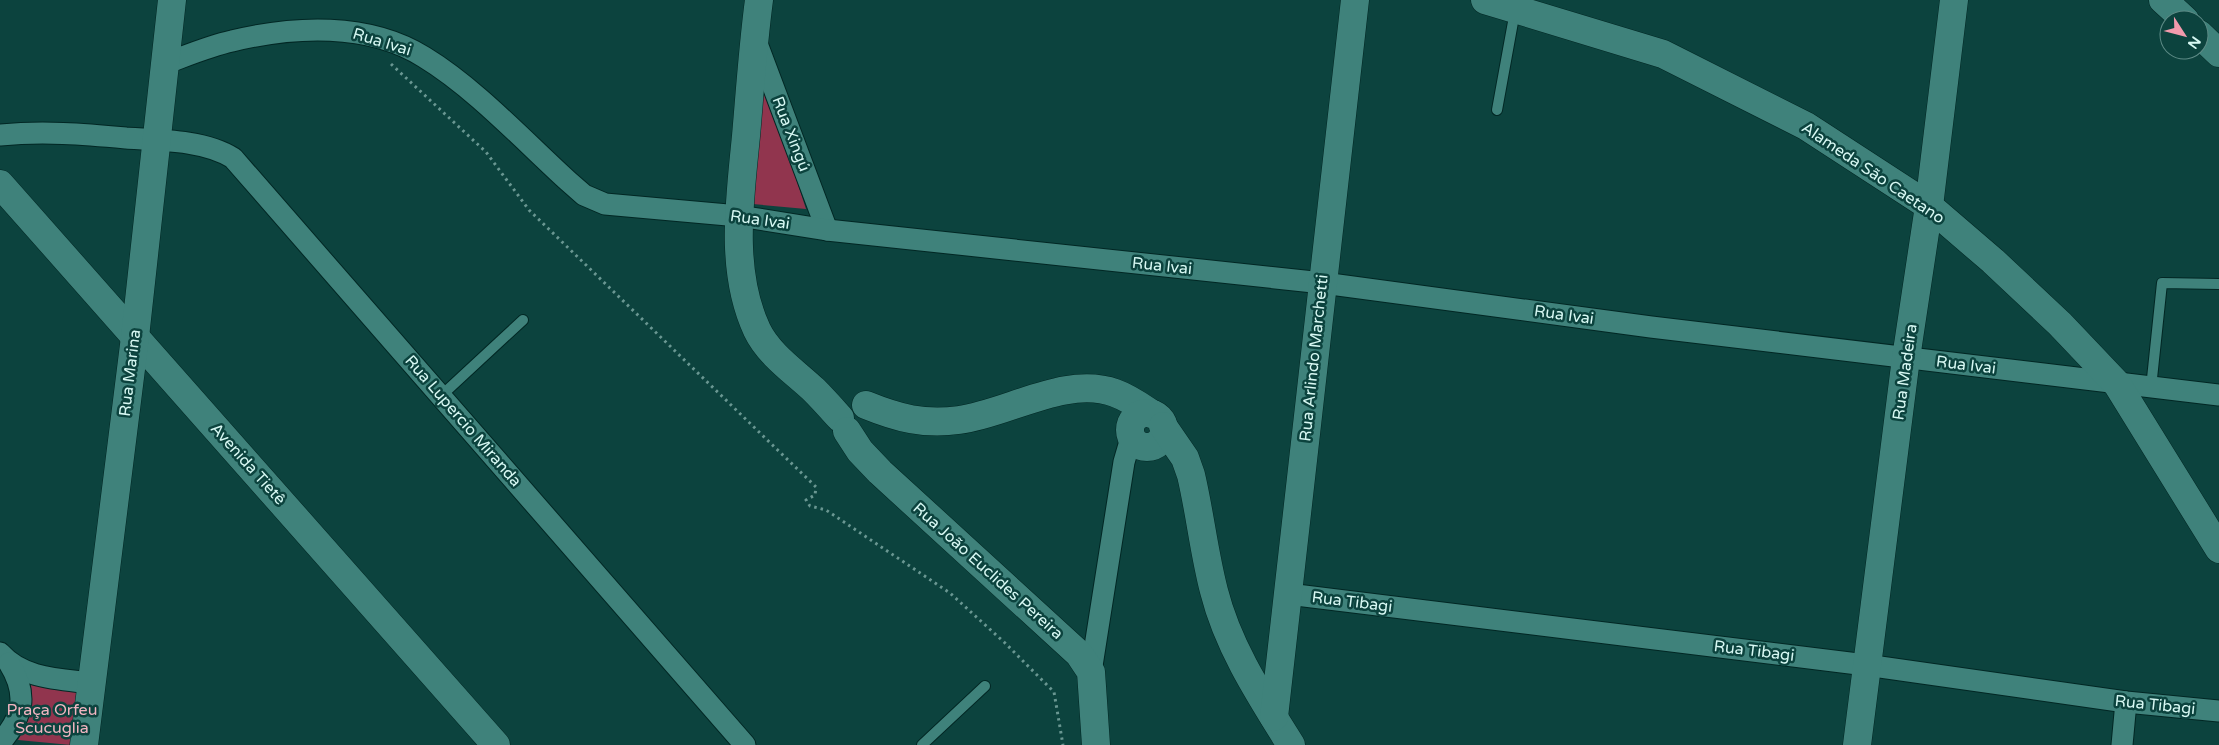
<svg xmlns="http://www.w3.org/2000/svg" width="2219" height="745" viewBox="0 0 2219 745" font-family="'Varela Round',sans-serif">
<style>
.green{fill:#91354e}
.lines{fill:none;stroke-linecap:round;stroke-linejoin:round}
.lane-casing{stroke:#022724;stroke-width:12}
.street-casing{stroke:#022724;stroke-width:23}
.secondary-casing{stroke:#022724;stroke-width:29}
.path{stroke:#6a9792;stroke-width:3;stroke-dasharray:2.5 4;stroke-linecap:butt}
.lane{stroke:#3f827b;stroke-width:10}
.street{stroke:#3f827b;stroke-width:21}
.secondary{stroke:#3f827b;stroke-width:28}
.labels{text-anchor:middle;dominant-baseline:central;stroke-width:5;stroke-linejoin:round;paint-order:stroke}
.street-label{font-size:16px;fill:#d7f8f3;stroke:#0c433e}
.park-label{font-size:16px;fill:#f2b5c1;stroke:#0c433e}
</style>
<rect width="100%" height="100%" fill="#0c433e"/>
<!-- green -->
<g class="green">
<polygon points="757,60 806,209 741,203"/>
<path d="M31,685l48,6 -8,54 -53,-5c12,-18 15,-35 13,-55z"/>
</g>
<g class="lines">
<defs>
<g id="lane">
<polyline points="1497,110 1515,11"/>
<polyline points="2151,388 2162,283 2219,284"/>
<polyline points="442,395 523,320"/>
<polyline points="922,745 985,686"/>
</g>
<g id="street">
<polyline points="756,41 827,230"/>
<path d="M164,64c22,-8 45,-18 68,-23 62,-15 136,-19 192,16 51,31 100,84 144,124l16,14 21,9 134,12 88,14 496,53 328,44 568,68"/>
<path d="M0,135c43,-4 83,-1 126,3 33,2 79,2 107,20l512,587"/>
<polyline points="1288,594 1866,665 2126,702 2219,711"/>
<path d="M0,653c23,26 59,26 91,30"/>
<polyline points="1091,672 1124,462 1131,438"/>
<path d="M0,743c24,-27 28,-49 9,-80"/>
<polyline points="2122,745 2126,702"/>
</g>
<g id="secondary">
<path d="M759,0c-6,45 -9,90 -13,136 -6,63 -17,134 11,194 12,25 38,42 57,60 9,9 17,18 26,28"/>
<polyline points="1485,0 1663,54 1806,126 1929,206 1993,261 2060,324 2117,384 2219,549"/>
<polyline points="2163,0 2185,20"/>
<polyline points="2199,34 2219,53"/>
<polyline points="0,184 496,745"/>
<path d="M866,405c32,13 58,20 93,15 48,-6 107,-45 156,-27 14,5 25,13 37,21"/>
<circle cx="1147" cy="430" r="17"/>
<path d="M1163,426l22,32 6,17c9,38 13,78 23,116 14,56 47,106 77,154"/>
<polyline points="847,431 860,451 880,472 1079,654 1091,672 1096,745"/>
<polyline points="1274,717 1355,0"/>
<polyline points="84,745 135,337 172,0"/>
<polyline points="1857,745 1906,358 1929,206 1954,0"/>
</g>
</defs>
<!-- lane casing -->
<use href="#lane" class="lane-casing"/>
<!-- street casing -->
<use href="#street" class="street-casing"/>
<!-- secondary casing -->
<use href="#secondary" class="secondary-casing"/>
<!-- path -->
<polyline class="path" points="391,64 486,152 529,210 816,487 815,495 806,500 810,506 826,510 950,593 1005,643 1054,692 1063,745"/>
<!-- lane -->
<use href="#lane" class="lane"/>
<!-- street -->
<use href="#street" class="street"/>
<!-- secondary -->
<use href="#secondary" class="secondary"/>
</g>
<g class="labels">
<!-- street labels -->
<g class="street-label">
<text transform="translate(382 42) rotate(17)">Rua Ivai</text>
<text transform="translate(791 134) rotate(69)">Rua Xingú</text>
<text transform="translate(1873 173) rotate(34)">Alameda São Caetano</text>
<text transform="translate(760 220) rotate(8)">Rua Ivai</text>
<text transform="translate(1162 266) rotate(6)">Rua Ivai</text>
<text transform="translate(1564 315) rotate(8)">Rua Ivai</text>
<text transform="translate(1314 358) rotate(-84)">Rua Arlindo Marchetti</text>
<text transform="translate(1966 365) rotate(7)">Rua Ivai</text>
<text transform="translate(1905 372) rotate(-82)">Rua Madeira</text>
<text transform="translate(130 373) rotate(-83)">Rua Marina</text>
<text transform="translate(463 421) rotate(49)">Rua Lupercio Miranda</text>
<text transform="translate(248 464) rotate(48)">Avenida Tietê</text>
<text transform="translate(988 571) rotate(42)">Rua João Euclides Pereira</text>
<text transform="translate(1352 602) rotate(7)">Rua Tibagi</text>
<text transform="translate(1754 651) rotate(7)">Rua Tibagi</text>
<text transform="translate(2155 705) rotate(6)">Rua Tibagi</text>
</g>
<!-- park labels -->
<g class="park-label">
<text x="52" y="710">Praça Orfeu<tspan x="52" dy="18">Scucuglia</tspan></text>
</g>
</g>
<!-- north arrow -->
<g transform="translate(2184 35) rotate(126)"><circle r="24" fill="#0c433e" stroke="#5d8b86"/>
<path d="M0-4L9 19L0 12L-9 19Z" fill="#f29aac"/>
<text y="-8" font-size="14" font-weight="bold" text-anchor="middle" fill="#d7f8f3">N</text>
</g>
</svg>
